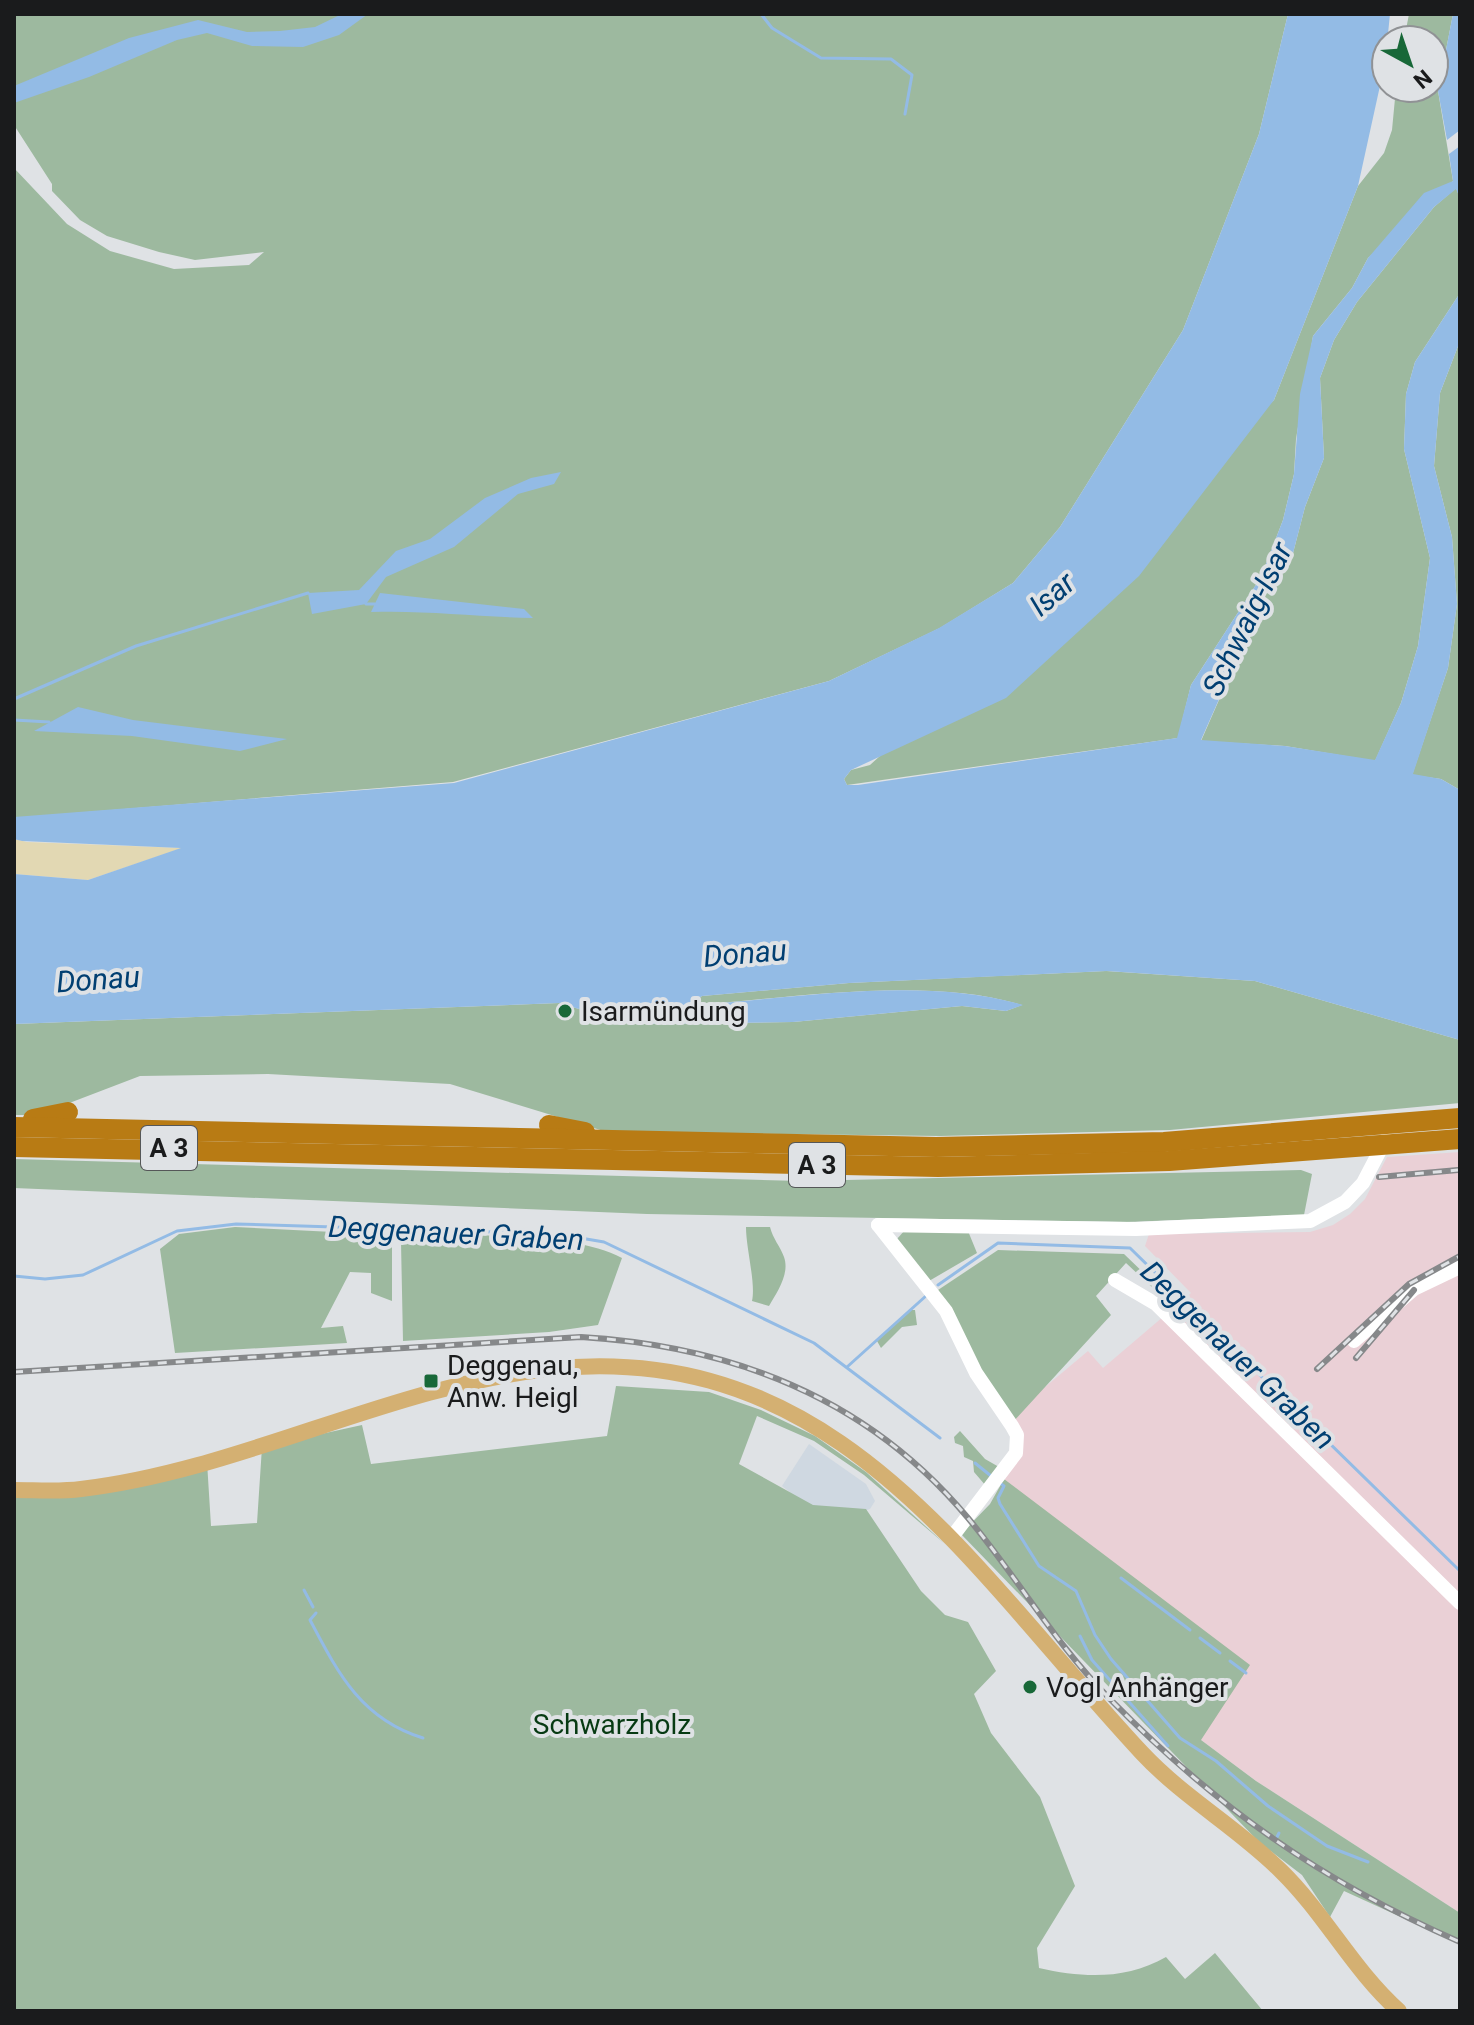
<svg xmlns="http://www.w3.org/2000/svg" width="1474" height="2025" viewBox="0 0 1474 2025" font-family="Roboto,sans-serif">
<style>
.built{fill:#cfd8e1}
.industrial{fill:#ead0d6}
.green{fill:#9db99f}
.sand{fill:#e2d8b3}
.water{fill:#93bbe5}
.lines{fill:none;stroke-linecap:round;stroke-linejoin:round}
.stream{stroke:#93bbe5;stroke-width:3}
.minor{stroke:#fff;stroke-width:14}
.major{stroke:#d4b072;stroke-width:16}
.highway{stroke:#b87b14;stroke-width:20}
.rail-casing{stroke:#86888a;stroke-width:6}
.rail{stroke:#dfe2e5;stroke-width:3;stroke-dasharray:9;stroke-linecap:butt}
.poi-dot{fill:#186838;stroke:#dfe2e5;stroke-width:3}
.labels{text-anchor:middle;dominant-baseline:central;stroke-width:8;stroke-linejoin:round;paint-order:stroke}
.shield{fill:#dfe2e5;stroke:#555758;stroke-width:2}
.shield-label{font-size:26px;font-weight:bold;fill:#1a1b1c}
.poi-label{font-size:28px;fill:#1a1b1c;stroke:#dfe2e5;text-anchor:start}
.park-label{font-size:28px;fill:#073a13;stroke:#dfe2e5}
.water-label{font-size:30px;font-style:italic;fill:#013f72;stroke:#dfe2e5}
</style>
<rect width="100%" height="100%" fill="#dfe2e5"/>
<!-- built -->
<polygon class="built" points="809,1444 866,1484 875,1501 870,1509 855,1514 826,1511 802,1502 782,1486"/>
<!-- industrial -->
<polygon class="industrial" points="1460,1152 1460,1913 1256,1781 1201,1740 1004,1479 1016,1462 1013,1414 1088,1351 1103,1368 1191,1293 1145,1246 1149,1234 1310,1232 1333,1225 1350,1214 1365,1199 1387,1157"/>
<!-- green -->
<g class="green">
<polygon points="14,14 1288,14 1259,134 1183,330 1060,527 1013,583 940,628 829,681 453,782 14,818 14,168 67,224 110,251 174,269 249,265 264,252 195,260 159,252 107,236 80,220 52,191 52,184 14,125"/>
<polygon points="1409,14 1453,14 1438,91 1453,181 1368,258 1352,288 1313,336 1296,439 1294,474 1283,520 1261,577 1191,685 1178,738 847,785 844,779 851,770 870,765 1274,400 1358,186 1384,153 1392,130 1396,88 1434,88 1434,40 1404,40"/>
<polygon points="1456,188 1460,198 1460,293 1415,362 1406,394 1404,449 1430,558 1418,646 1401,703 1375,761 1285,746 1201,741 1265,595 1292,557 1305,507 1324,458 1320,378 1334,340 1357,302 1434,207"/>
<polygon points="1460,341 1460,790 1441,779 1412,775 1448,668 1457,604 1452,537 1434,466 1440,393"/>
<path d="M1106,971l149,10 205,59v63l-290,27 -230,6 -333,-4 -157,-48 -182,-10 -128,2 -102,39h-24v-91l545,-21 57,17 36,4 141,-2 169,-16 44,5 16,-6c-93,-29 -226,-8 -324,0l-2,-5 6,-4 147,-13z"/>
<polygon points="14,1159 800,1181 1301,1170 1312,1174 1304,1215 1127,1222 647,1214 14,1188"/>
<polygon points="235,1227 392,1235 392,1301 371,1293 371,1273 350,1272 321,1328 343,1326 347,1343 175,1353 160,1249 179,1234"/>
<path d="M746,1227h24c3,12 10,19 14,30 6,17 -7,35 -15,49l-17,-5c4,-18 -6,-52 -6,-74z"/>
<polygon points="905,1230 968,1231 977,1253 929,1281 897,1239"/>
<path d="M424,1235c56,1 149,-3 198,23l-24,67 -49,7 -146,9 -2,-99 13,1z"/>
<polygon points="998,1250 1124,1254 1176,1304 1173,1307 1126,1263 1096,1296 1111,1315 1012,1423 990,1392 938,1290"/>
<polygon points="911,1310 915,1310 917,1325 902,1327 881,1348 877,1341"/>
<path d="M616,1386l93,6 52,18 54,26 51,36 79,72 -81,-69 -50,-34 -57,-25 -18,48 74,41 53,4 55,82 24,24 23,7 28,49 -22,23 17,39 49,64 35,89 -38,62 2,20c44,10 87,12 127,-11l19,22 30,-26 48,58h-1249v-521h66l127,-28 4,64 46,-3 5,-76 100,-22 9,39 236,-28z"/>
<polygon points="960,1431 985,1459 999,1467 986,1486 974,1472 973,1461 964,1457 963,1446 955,1443 954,1437"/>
<polygon points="1004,1479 1250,1665 1201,1740 1256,1781 1460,1913 1460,1944 1344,1891 1330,1917 1302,1875 1260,1843 961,1534 990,1504"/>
</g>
<!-- sand -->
<polygon class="sand" points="14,839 27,842 183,848 88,880 14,874"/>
<!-- water -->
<g class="water">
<polygon points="342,14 368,14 339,35 303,47 252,46 207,33 177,40 89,77 14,103 14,86 129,38 198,20 247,32 280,31 315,27"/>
<path d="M1288,14h102l-5,49 -27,123 -84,214 -135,176 -133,122 -155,72 -7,9 3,6h11l319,-47 14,-53 70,-108 22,-57 11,-46 6,-80 13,-58 39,-48 16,-30 56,-65 29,-12 -4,-27 11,-8v52l-4,-9 -22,18 -77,95 -23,38 -14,38 4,80 -19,49 -13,50 -27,38 -64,145 84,6 90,14 26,-57 17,-57 12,-88 -26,-109 2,-55 9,-32 45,-69v48l-20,52 -6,73 18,71 5,67 -9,64 -35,106 28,5 19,11v250l-205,-59 -148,-10 -258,12 -147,13 -6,4 2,5c103,-8 227,-29 325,0l-17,6 -44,-5 -169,16 -141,2 -36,-4 -57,-17 -545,21v-150l74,6 93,-32 -159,-7 -8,-2v-22l440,-34 375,-102 110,-53 74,-45 47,-56 123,-197 76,-196z"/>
<polygon points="1453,14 1460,14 1460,130 1447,140 1438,91"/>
<polygon points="561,472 554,484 518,494 454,547 386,577 366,604 312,614 308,593 359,590 396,551 430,539 485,498 531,478"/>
<path d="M380,593l144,16 9,9c-54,-1 -107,-8 -162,-6z"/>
<polygon points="78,707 133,720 287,739 240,751 132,736 34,731"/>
</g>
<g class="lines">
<!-- stream -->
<g class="stream">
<polyline points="761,14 772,28 821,58 891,59 912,75 905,114"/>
<polyline points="366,604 375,604"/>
<polyline points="14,699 136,646 308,593"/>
<polyline points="14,720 49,722"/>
<polyline points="14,1276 45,1279 83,1275 177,1231 236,1224 557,1234 604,1242 814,1343 940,1438"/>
<polyline points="938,1285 998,1243 1130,1248 1460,1571"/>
<polyline points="847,1367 927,1295"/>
<polyline points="975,1463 991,1476"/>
<polyline points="1000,1483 1004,1486 998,1498 1000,1504 1039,1566 1076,1591 1095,1635 1111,1659 1180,1738 1216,1761 1268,1806 1327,1846 1368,1862"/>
<polyline points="1121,1578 1190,1630"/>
<polyline points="304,1590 313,1607"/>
<path d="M316,1613l-6,7c28,53 51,99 113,118"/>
<polyline points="1080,1636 1092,1660 1168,1746"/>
<polyline points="1200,1638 1220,1653"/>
<polyline points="1230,1661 1246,1673"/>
<polyline points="1277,1837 1279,1833"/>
</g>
<!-- minor -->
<g class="minor">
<polyline points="878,1225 1136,1229 1310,1221 1345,1202 1363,1183 1386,1139"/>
<polyline points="878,1225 946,1311 976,1373 1012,1426 1017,1435 1016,1453 952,1537"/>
<polyline points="1115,1280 1156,1304 1460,1603"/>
<polyline points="1354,1341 1414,1289 1460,1267"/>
</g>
<!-- major -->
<path class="major" d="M14,1490c22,0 45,2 67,-1 160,-19 307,-102 467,-120 290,-31 422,200 594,384 42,45 96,75 139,118 44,43 72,99 118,140"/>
<!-- highway -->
<g class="highway">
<polyline points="33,1119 68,1112"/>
<polyline points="549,1125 585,1132"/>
<polyline points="14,1127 936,1147 1164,1142 1460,1118"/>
<polyline points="14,1147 938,1167 1169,1161 1460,1139"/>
</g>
<defs>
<g id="rail">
<polyline points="1379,1177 1458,1170"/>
<polyline points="1356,1358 1414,1290"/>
<polyline points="1317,1369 1409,1284 1460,1256"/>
<path d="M14,1372l567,-35c152,9 288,62 387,181 49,59 88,127 142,181 106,108 211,182 350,243"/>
</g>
</defs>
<!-- rail casing -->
<use href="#rail" class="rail-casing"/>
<!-- rail -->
<use href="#rail" class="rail"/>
</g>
<!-- markers -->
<g class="poi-dot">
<circle cx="565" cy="1011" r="8"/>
<rect x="423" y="1373" width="16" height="16" rx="4"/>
<circle cx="1030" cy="1687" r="8"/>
</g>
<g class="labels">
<!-- shield labels -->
<g class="shield">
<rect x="141" y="1126" width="56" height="44" rx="6"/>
<rect x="789" y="1143" width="56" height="44" rx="6"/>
</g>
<g class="shield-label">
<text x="169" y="1148">A 3</text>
<text x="817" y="1165">A 3</text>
</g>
<!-- poi labels -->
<g class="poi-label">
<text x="581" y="1011">Isarmündung</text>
<text x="447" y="1365">Deggenau,<tspan x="447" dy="32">Anw. Heigl</tspan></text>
<text x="1046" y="1687">Vogl Anhänger</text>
</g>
<!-- park labels -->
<g class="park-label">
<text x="612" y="1724">Schwarzholz</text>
</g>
<!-- water labels -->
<g class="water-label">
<text transform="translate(1052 594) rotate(-41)">Isar</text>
<text transform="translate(1247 619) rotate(-64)">Schwaig-Isar</text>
<text transform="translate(745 953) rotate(-5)">Donau</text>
<text transform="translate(98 979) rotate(-4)">Donau</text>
<text transform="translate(456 1233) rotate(3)">Deggenauer Graben</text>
<text transform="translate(1238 1355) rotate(44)">Deggenauer Graben</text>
</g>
</g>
<!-- border -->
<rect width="1474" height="2025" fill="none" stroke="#1a1b1c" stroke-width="32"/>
<!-- north arrow -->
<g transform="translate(1410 64) rotate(140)"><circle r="38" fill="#dfe2e5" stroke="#909295" stroke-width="2"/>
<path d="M0-6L14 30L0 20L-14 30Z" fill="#186838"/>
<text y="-12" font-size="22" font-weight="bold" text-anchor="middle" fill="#1a1b1c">N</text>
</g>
</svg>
